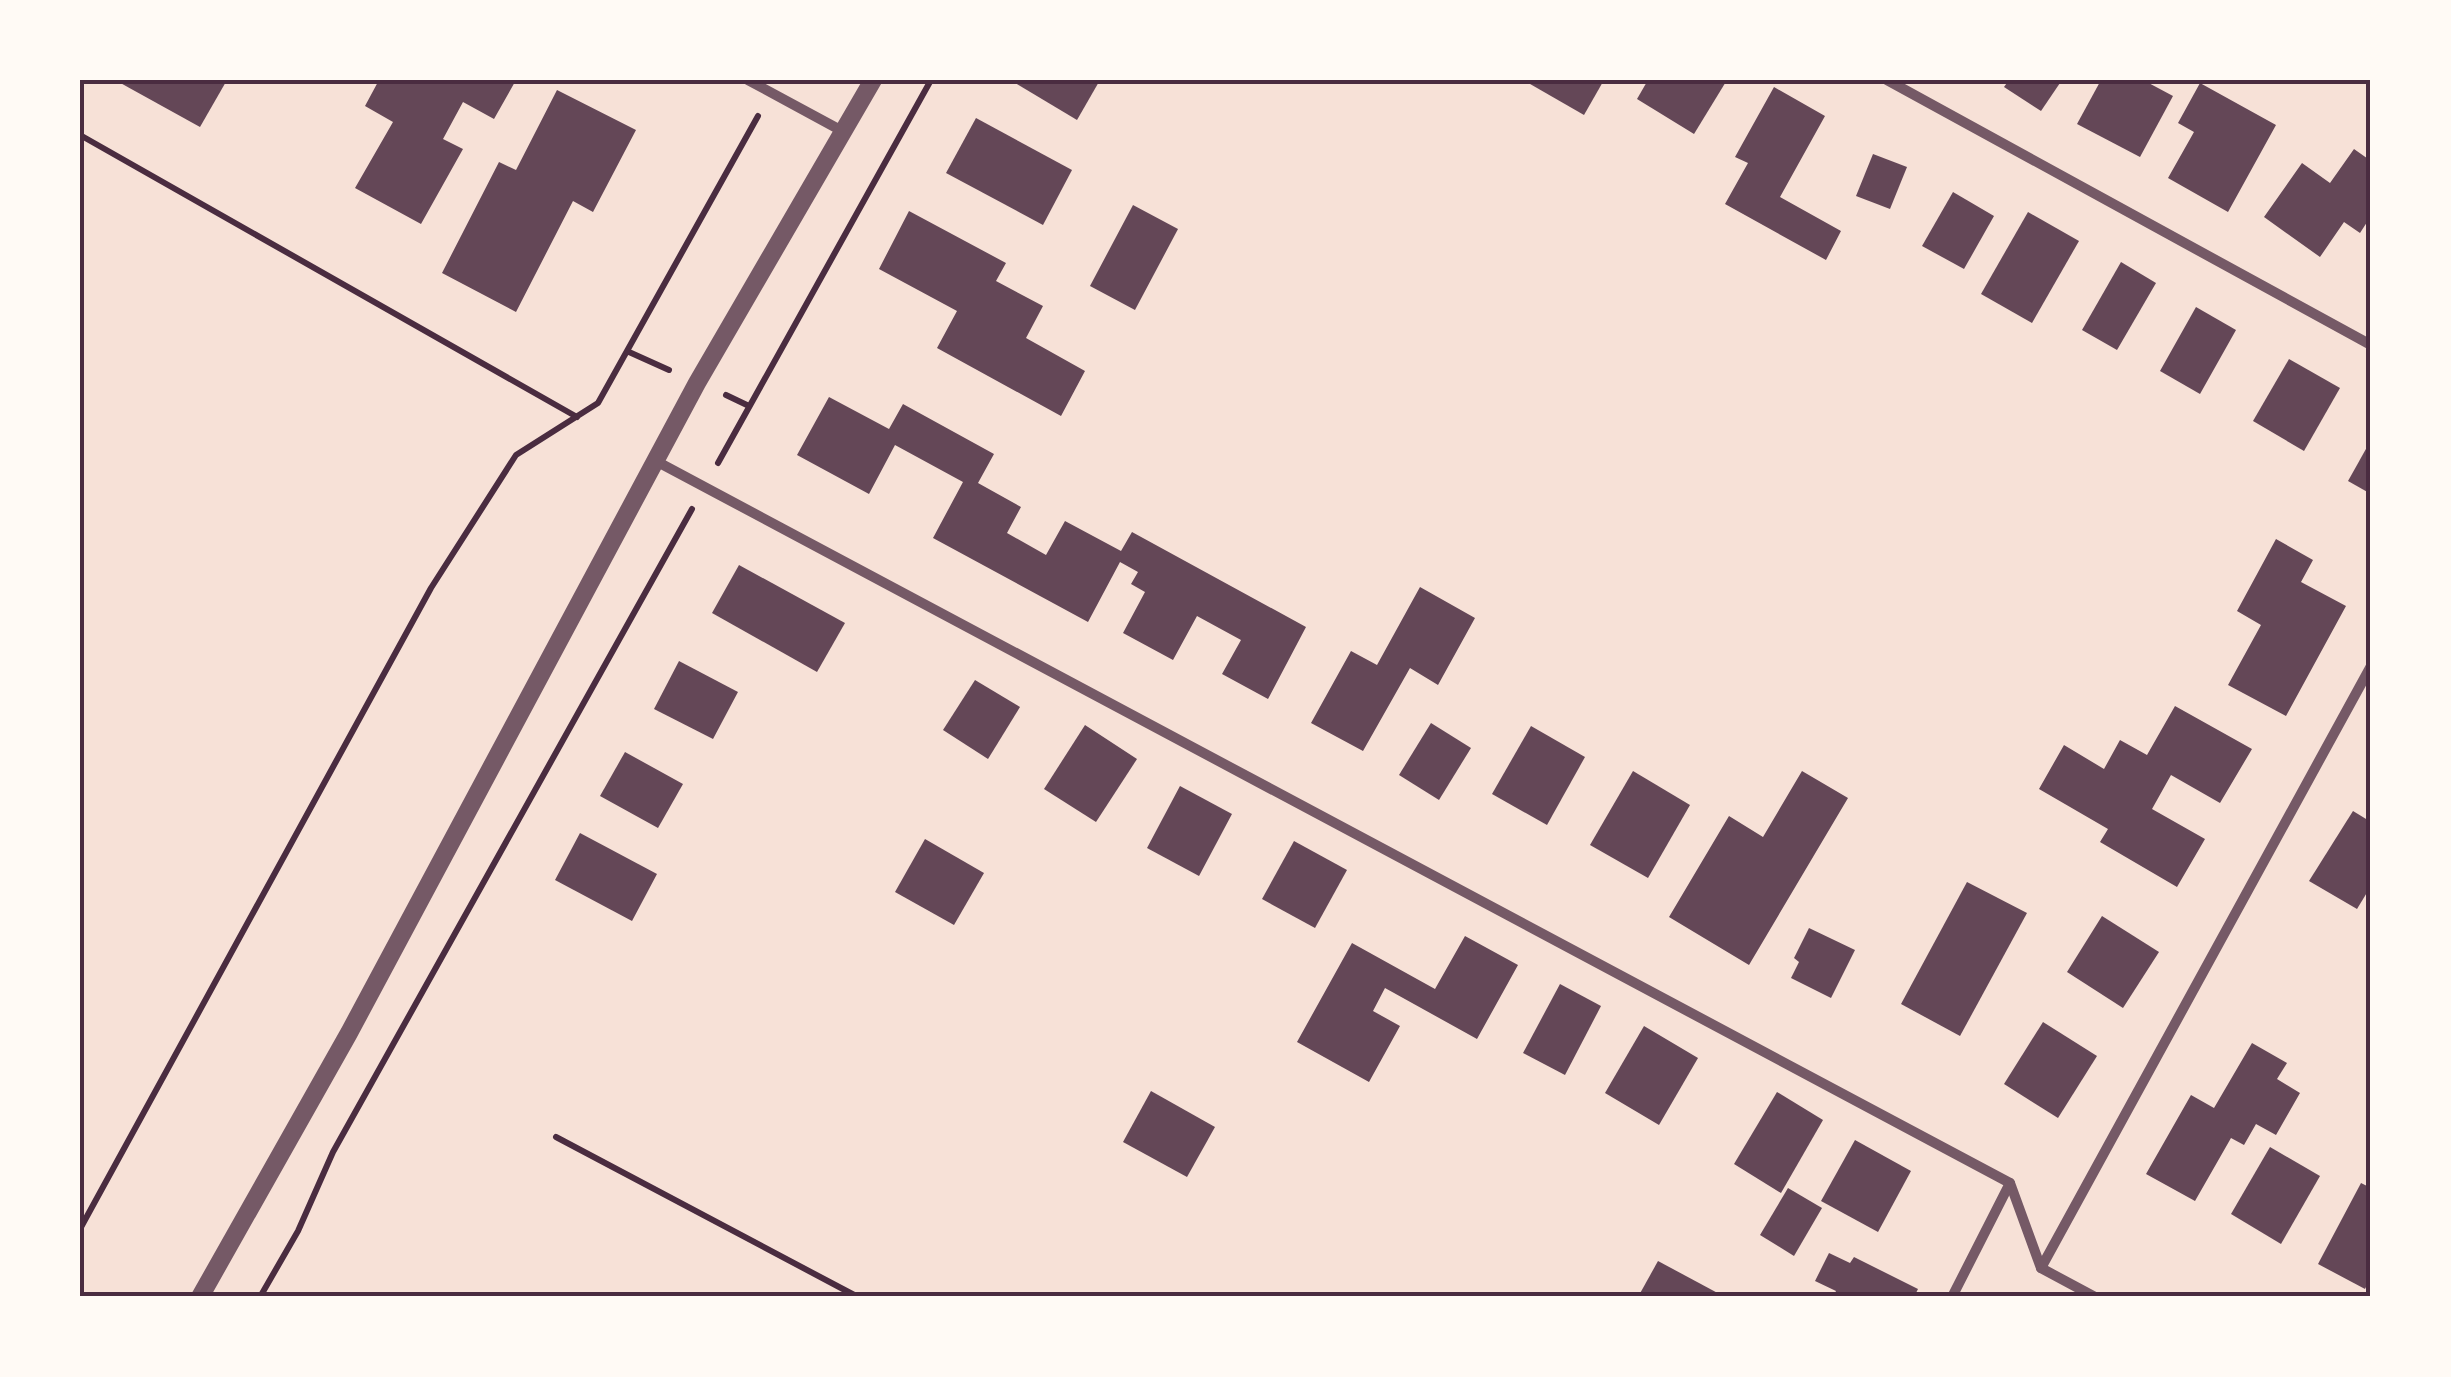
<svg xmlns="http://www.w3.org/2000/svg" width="2451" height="1377" viewBox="0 0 2451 1377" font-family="Mulish,sans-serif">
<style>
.building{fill:#644757}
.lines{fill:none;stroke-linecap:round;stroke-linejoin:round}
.path{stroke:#4a2c40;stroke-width:6}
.minor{stroke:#755966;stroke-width:10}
.tertiary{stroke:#755966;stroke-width:18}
.neatline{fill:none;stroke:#4a2c40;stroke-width:4}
</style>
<rect width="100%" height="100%" fill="#f7e1d7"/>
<!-- building -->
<g class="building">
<polygon points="115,80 227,80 200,127"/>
<polygon points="379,80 516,80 494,119 463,102 443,139 463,149 421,224 355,188 393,122 365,106"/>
<polygon points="1010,80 1100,80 1077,120"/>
<polygon points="1523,80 1604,80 1584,115"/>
<polygon points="1648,80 1727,80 1694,134 1637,99"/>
<polygon points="2009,80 2062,80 2041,111 2004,87"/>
<polygon points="2101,80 2143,80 2173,96 2140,157 2077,124"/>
<polygon points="2200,83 2276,125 2228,212 2168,178 2194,132 2178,123"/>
<polygon points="1774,87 1825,116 1780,197 1841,231 1826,260 1725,204 1748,163 1735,157"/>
<polygon points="557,90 636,130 593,212 573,201 516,312 442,273 499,162 516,170"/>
<polygon points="976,118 1072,170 1043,225 946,173"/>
<polygon points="2354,149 2371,161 2371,216 2360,233 2344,222 2320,257 2264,217 2302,163 2330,183"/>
<polygon points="1873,154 1907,167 1890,209 1856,196"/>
<polygon points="1953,192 1994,216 1964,269 1922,246"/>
<polygon points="1133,205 1178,229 1135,310 1090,286"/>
<polygon points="909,211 1006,263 996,281 1043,306 1026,338 1085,371 1061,416 937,348 957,311 879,269"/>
<polygon points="2028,212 2079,241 2032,323 1981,294"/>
<polygon points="2121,262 2156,283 2117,350 2082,330"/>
<polygon points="2196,307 2236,330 2200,394 2160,371"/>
<polygon points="2289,359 2340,388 2304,451 2253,421"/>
<polygon points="829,397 889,429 903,404 994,454 978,483 1021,507 1007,533 1046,555 1065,521 1121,551 1132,532 1306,627 1268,699 1222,674 1241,640 1197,616 1173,660 1123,633 1145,592 1131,584 1138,572 1120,562 1088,622 933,538 963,482 895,445 869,494 797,455"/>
<polygon points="2371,440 2371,494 2348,481"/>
<polygon points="2276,539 2313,560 2301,582 2346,606 2286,716 2228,685 2261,625 2237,611"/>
<polygon points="739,565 845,623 817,672 712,613"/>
<polygon points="1420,587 1475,618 1438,685 1410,668 1363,751 1311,723 1351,651 1377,665"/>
<polygon points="679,661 738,692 713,739 654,709"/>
<polygon points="975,680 1020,707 988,759 943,730"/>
<polygon points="2175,706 2252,749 2220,803 2171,775 2152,809 2205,839 2177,887 2100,842 2108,829 2039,789 2064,745 2104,769 2120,740 2147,755"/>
<polygon points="1431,723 1471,748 1439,800 1399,775"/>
<polygon points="1085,725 1137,759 1096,822 1044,789"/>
<polygon points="1531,726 1585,757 1547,825 1492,794"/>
<polygon points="625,752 683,784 658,828 600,796"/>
<polygon points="1633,771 1690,805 1648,878 1590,845"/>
<polygon points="1802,771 1848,798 1749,965 1669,917 1729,816 1763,837"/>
<polygon points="1180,786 1232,814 1199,876 1147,848"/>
<polygon points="2353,811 2371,822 2371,886 2357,909 2309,881"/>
<polygon points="580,833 657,874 632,921 555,880"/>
<polygon points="925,839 984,873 954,925 895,892"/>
<polygon points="1294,841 1347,870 1315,928 1262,899"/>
<polygon points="1967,882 2027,913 1960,1036 1901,1004"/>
<polygon points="2102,916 2159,952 2123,1008 2067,972"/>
<polygon points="1809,928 1855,950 1831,998 1791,978 1799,962 1794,958"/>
<polygon points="1465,936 1518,965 1477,1039 1385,988 1373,1011 1400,1026 1369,1082 1297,1042 1352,943 1435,989"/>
<polygon points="1560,984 1601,1006 1565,1075 1523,1053"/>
<polygon points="2043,1022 2097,1056 2058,1118 2004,1084"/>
<polygon points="1644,1026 1698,1058 1659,1125 1605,1093"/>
<polygon points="2252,1043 2287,1063 2277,1079 2300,1093 2276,1135 2256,1124 2244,1145 2231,1138 2195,1201 2146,1174 2191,1095 2214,1108"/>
<polygon points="1151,1091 1215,1127 1187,1177 1123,1142"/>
<polygon points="1777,1092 1823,1120 1781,1193 1734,1164"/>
<polygon points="1855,1140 1911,1171 1878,1232 1821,1201"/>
<polygon points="2270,1147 2320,1176 2281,1244 2231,1214"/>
<polygon points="2361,1183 2371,1188 2371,1277 2365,1289 2318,1264"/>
<polygon points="1788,1188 1822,1208 1794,1256 1760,1235"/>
<polygon points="1829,1253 1850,1263 1854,1257 1918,1289 1914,1297 1833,1297 1836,1291 1815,1281"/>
<polygon points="1658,1261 1699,1283 1725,1297 1638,1297"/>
</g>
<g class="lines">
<!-- path -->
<g class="path">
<polyline points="80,135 577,417"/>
<polyline points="629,352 669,370"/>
<polyline points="726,395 749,406"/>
<polyline points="718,463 931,80"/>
<polyline points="556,1137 858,1297"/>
<polyline points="80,1229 431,588 516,455 598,403 758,116"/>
<polyline points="260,1297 298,1231 333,1152 692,509"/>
</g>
<!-- minor -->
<g class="minor">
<polyline points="748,80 844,132"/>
<polyline points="1887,80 2371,345"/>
<polyline points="654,460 2010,1183 2041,1268 2095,1297"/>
<polyline points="2041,1268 2371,666"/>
<polyline points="1952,1297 2010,1183"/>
</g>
<!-- tertiary -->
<polyline class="tertiary" points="200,1297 349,1033 697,383 873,80"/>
</g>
<!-- border -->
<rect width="2451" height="1377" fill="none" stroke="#fffaf5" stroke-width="165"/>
<rect x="82" y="82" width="2286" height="1212" class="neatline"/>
</svg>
